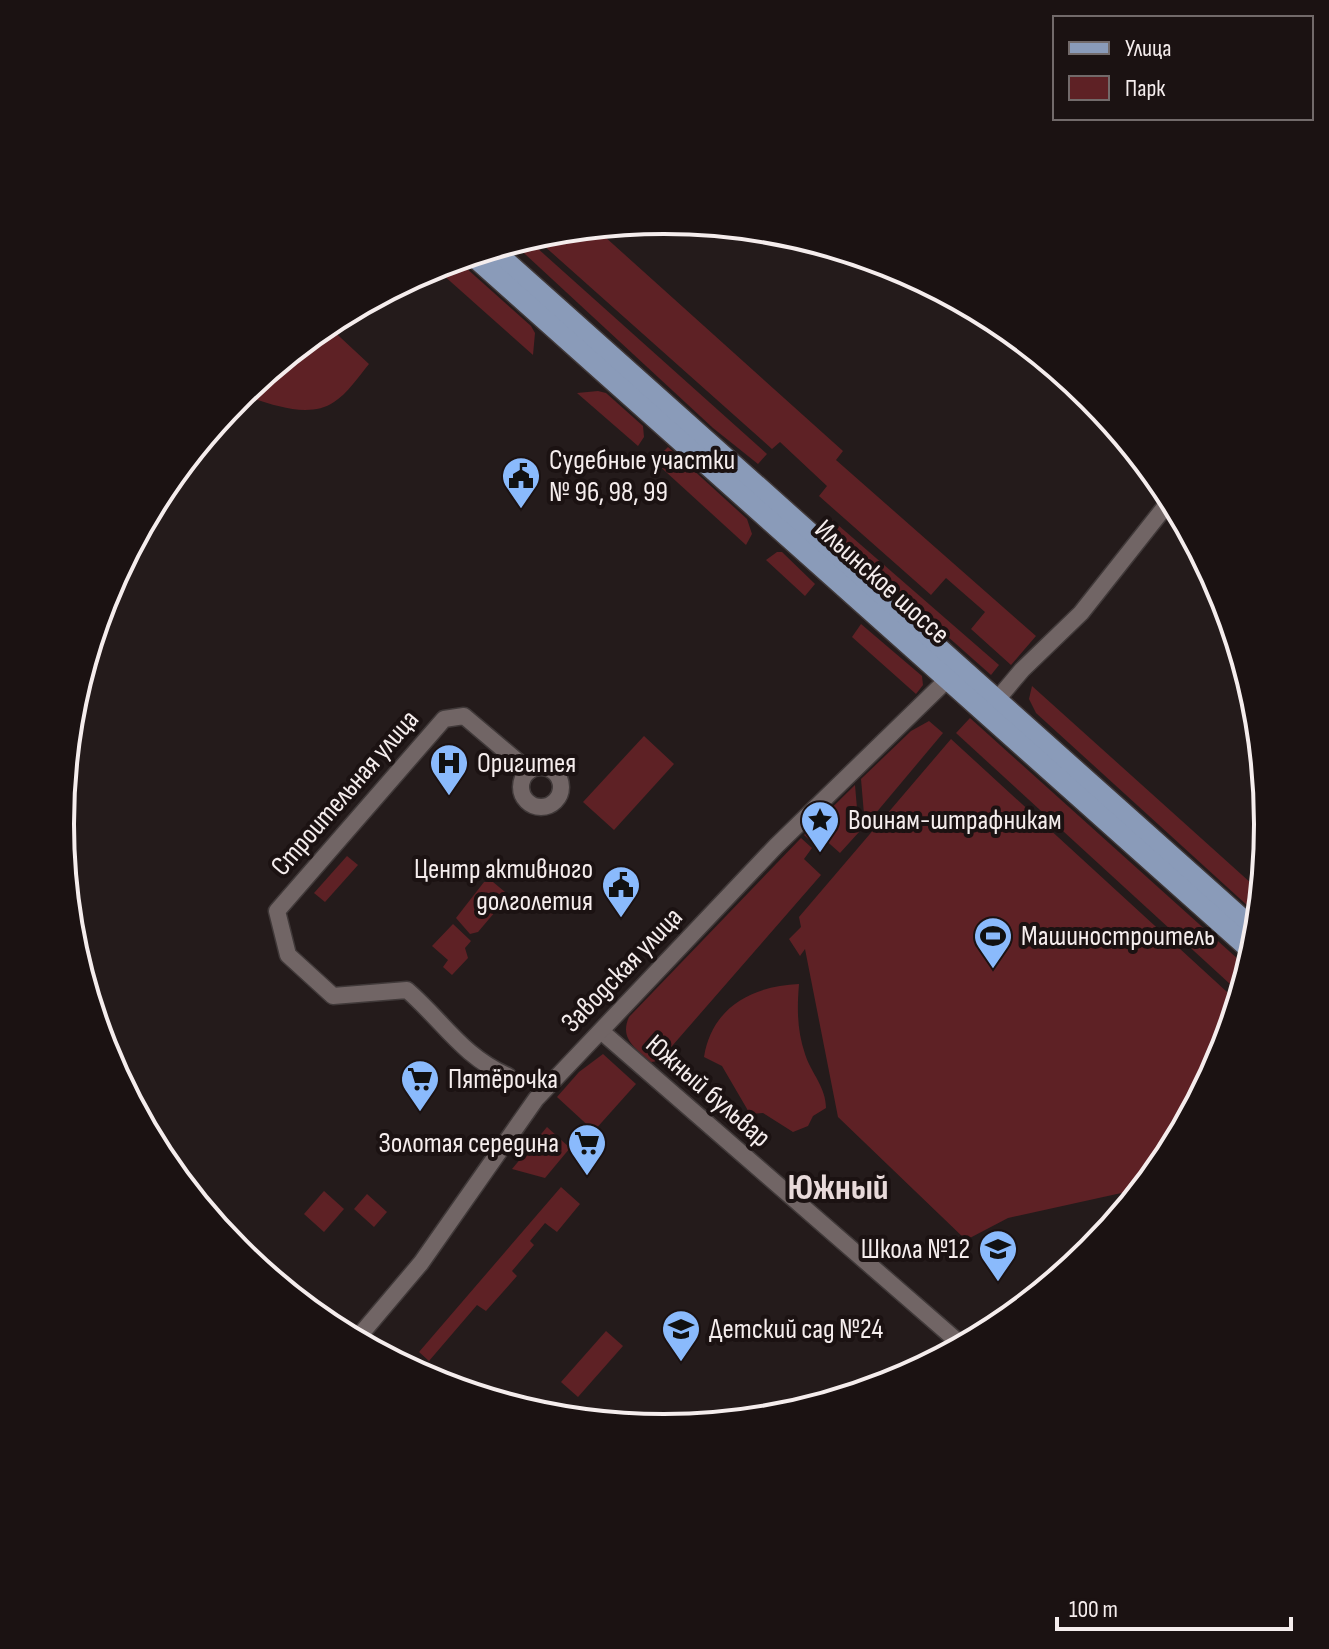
<svg xmlns="http://www.w3.org/2000/svg" width="1329" height="1649" viewBox="0 0 1329 1649" font-family="'Sofia Sans Condensed',sans-serif">
<style>
.green{fill:#5e2125}
.lines{fill:none;stroke-linecap:round;stroke-linejoin:round}
.minor-casing{stroke:#403939;stroke-width:19}
.major-casing{stroke:#403939;stroke-width:23}
.minor{stroke:#716565;stroke-width:16}
.major{stroke:#8a9bb9;stroke-width:20}
.labels{text-anchor:middle;dominant-baseline:central;stroke-width:8;stroke-linejoin:round;paint-order:stroke}
.poi-label{font-size:28px;fill:#f5eded;stroke:#1b1212;text-anchor:start}
.street-label{font-size:28px;fill:#f5eded;stroke:#1b1212}
.district-label{font-size:36px;font-weight:bold;fill:#e8dada;stroke:#1b1212}
.rim{fill:none;stroke:#f5eded;stroke-width:4}
</style>
<rect width="100%" height="100%" fill="#241b1b"/>
<!-- green -->
<g class="green">
<polygon points="594,227 843,451 836,460 1036,636 1011,665 971,629 985,612 946,578 931,595 819,496 827,486 780,442 772,449 533,236"/>
<polygon points="526,238 767,454 758,464 713,428 512,242"/>
<polygon points="456,259 531,326 535,333 533,355 433,266"/>
<path d="M326,324l43,40c-10,12 -22,30 -35,38 -26,18 -67,1 -94,-8z"/>
<polygon points="598,391 606,393 643,426 644,437 638,446 577,393"/>
<polygon points="668,447 747,519 752,534 746,545 654,461"/>
<polygon points="830,518 999,665 991,675 823,526"/>
<polygon points="777,552 782,552 815,584 805,596 766,560"/>
<polygon points="861,624 922,676 923,685 916,694 852,637"/>
<polygon points="1032,686 1262,893 1260,917 1036,713 1029,699"/>
<polygon points="970,718 1249,969 1242,995 956,733"/>
<polygon points="929,721 943,733 865,826 861,779 911,731"/>
<polygon points="644,736 674,764 614,830 583,802"/>
<polygon points="951,739 1239,1003 1223,1056 1167,1161 1144,1188 1008,1218 966,1240 838,1117 805,949 800,956 789,939 801,927 799,917"/>
<polygon points="855,785 859,832 840,853 822,837 815,845 804,835"/>
<path d="M801,838l11,10 -8,11 17,16 -162,186 -8,1c-15,-14 -32,-23 -22,-45z"/>
<polygon points="347,856 358,865 325,902 314,893"/>
<polygon points="484,882 493,882 505,892 506,899 478,932 470,934 456,918"/>
<polygon points="453,924 471,941 465,948 468,958 452,975 443,967 448,960 432,946"/>
<path d="M799,984c-2,25 -2,46 6,70 6,19 21,33 21,54l-13,8 -5,10 -15,6 -30,-19 -13,1 -28,-48 -18,-9c8,-50 48,-71 95,-73z"/>
<polygon points="603,1054 636,1084 594,1131 557,1097 579,1072"/>
<polygon points="547,1127 570,1148 545,1178 512,1169"/>
<polygon points="561,1187 580,1204 557,1232 545,1223 530,1241 534,1245 512,1271 517,1276 486,1311 477,1305 429,1361 419,1352"/>
<polygon points="324,1191 344,1209 324,1232 304,1214"/>
<polygon points="367,1194 387,1212 374,1227 354,1209"/>
<polygon points="606,1331 623,1346 578,1397 561,1382"/>
</g>
<g class="lines">
<defs>
<g id="minor">
<polyline points="990,708 1022,670 1081,613 1172,498"/>
<circle cx="541" cy="787" r="20"/>
<polyline points="601,1031 964,1347"/>
<path d="M508,1076c-46,-20 -65,-55 -101,-86l-74,6 -45,-41 -11,-44 167,-192 20,-3 65,55"/>
<polyline points="355,1341 421,1263 536,1099 776,846 956,671"/>
</g>
<g id="major">
<polyline points="491,248 1258,933"/>
<polyline points="471,254 1254,953"/>
</g>
</defs>
<!-- minor casing -->
<use href="#minor" class="minor-casing"/>
<!-- major casing -->
<use href="#major" class="major-casing"/>
<!-- minor -->
<use href="#minor" class="minor"/>
<!-- major -->
<use href="#major" class="major"/>
</g>
<!-- icons -->
<defs>
<symbol id="civic-pin" viewBox="-11 -11 22 30"><path d="M0 17L-7.5 6A9.5 9.5 0 1 1 7.5 6Z" fill="#8abafc" stroke="#1b1212"/><path d="M-.6-6.5H3V-4.5H.6V-3L4-1V1h2V6H-6V1h2V-1L-.6-3ZM-1.2 2.5V6h2.4V2.5Z" fill="#111"/></symbol>
<symbol id="hospital-pin" viewBox="-11 -11 22 30"><path d="M0 17L-7.5 6A9.5 9.5 0 1 1 7.5 6Z" fill="#8abafc" stroke="#1b1212"/><path d="M-5-5h3v3.5h4V-5h3V5h-3V1.5h-4V5h-3Z" fill="#111"/></symbol>
<symbol id="sight-pin" viewBox="-11 -11 22 30"><path d="M0 17L-7.5 6A9.5 9.5 0 1 1 7.5 6Z" fill="#8abafc" stroke="#1b1212"/><path d="M0-6L1.8-2.2L6-1.7L2.9 1.2L3.7 5.4L0 3.3L-3.7 5.4L-2.9 1.2L-6-1.7L-1.8-2.2Z" fill="#111"/></symbol>
<symbol id="stadium-pin" viewBox="-11 -11 22 30"><path d="M0 17L-7.5 6A9.5 9.5 0 1 1 7.5 6Z" fill="#8abafc" stroke="#1b1212"/><path d="M0-5a6.5 5 0 1 0 0 10a6.5 5 0 1 0 0-10ZM-3.5-1.8h7v3.6h-7Z" fill="#111"/></symbol>
<symbol id="supermarket-pin" viewBox="-11 -11 22 30"><path d="M0 17L-7.5 6A9.5 9.5 0 1 1 7.5 6Z" fill="#8abafc" stroke="#1b1212"/><path d="M-6-5.5h2.5l.6 2H6L4.5 2H-2.5L-4.4-4H-6ZM-1.5 3.2a1.3 1.3 0 1 0 .1 0ZM3 3.2a1.3 1.3 0 1 0 .1 0Z" fill="#111"/></symbol>
<symbol id="school-pin" viewBox="-11 -11 22 30"><path d="M0 17L-7.5 6A9.5 9.5 0 1 1 7.5 6Z" fill="#8abafc" stroke="#1b1212"/><path d="M0-5L7-2L0 1L-7-2ZM-4 1L0 2.5L4 1V4Q0 6-4 4Z" fill="#111"/></symbol>
</defs>
<g fill-rule="evenodd">
<use href="#civic-pin" x="499" y="454" width="44" height="60"/>
<use href="#hospital-pin" x="427" y="741" width="44" height="60"/>
<use href="#sight-pin" x="798" y="798" width="44" height="60"/>
<use href="#civic-pin" x="599" y="863" width="44" height="60"/>
<use href="#stadium-pin" x="971" y="914" width="44" height="60"/>
<use href="#supermarket-pin" x="398" y="1057" width="44" height="60"/>
<use href="#supermarket-pin" x="565" y="1121" width="44" height="60"/>
<use href="#school-pin" x="976" y="1227" width="44" height="60"/>
<use href="#school-pin" x="659" y="1307" width="44" height="60"/>
</g>
<g class="labels">
<!-- poi labels -->
<g class="poi-label">
<text x="549" y="460">Судебные участки<tspan x="549" dy="32">№ 96, 98, 99</tspan></text>
<text x="477" y="763">Оригитея</text>
<text x="848" y="820">Воинам-штрафникам</text>
<text x="593" y="869" text-anchor="end">Центр активного<tspan x="593" dy="32">долголетия</tspan></text>
<text x="1021" y="936">Машиностроитель</text>
<text x="448" y="1079">Пятёрочка</text>
<text x="559" y="1143" text-anchor="end">Золотая середина</text>
<text x="970" y="1249" text-anchor="end">Школа №12</text>
<text x="709" y="1329">Детский сад №24</text>
</g>
<!-- street labels -->
<g class="street-label">
<text transform="translate(882 582) rotate(42)">Ильинское шоссе</text>
<text transform="translate(345 793) rotate(-49)">Строительная улица</text>
<text transform="translate(622 970) rotate(-46)">Заводская улица</text>
<text transform="translate(708 1091) rotate(41)">Южный бульвар</text>
</g>
<!-- district labels -->
<g class="district-label">
<text x="838" y="1188">Южный</text>
</g>
</g>
<!-- crop -->
<path d="M0 0H1329V1649H0ZM74 824a590 590 0 1 1 1180 0a590 590 0 1 1-1180 0Z" fill="#1b1212" fill-rule="evenodd"/>
<path class="rim" d="M74 824a590 590 0 1 1 1180 0a590 590 0 1 1-1180 0Z"/>
<!-- legend -->
<rect x="1053" y="16" width="260" height="104" fill="#1b1212" stroke="#726a6a" stroke-width="2"/>
<rect x="1069" y="42" width="40" height="12" fill="#8a9bb9" stroke="#726a6a" stroke-width="2"/>
<text x="1125" y="56" font-size="24" fill="#f5eded">Улица</text>
<rect x="1069" y="76" width="40" height="24" fill="#5e2125" stroke="#726a6a" stroke-width="2"/>
<text x="1125" y="96" font-size="24" fill="#f5eded">Парк</text>
<!-- scale -->
<path d="M1057 1617v12h234v-12" fill="none" stroke="#f5eded" stroke-width="4"/>
<text x="1069" y="1617" font-size="24" fill="#f5eded" stroke="#1b1212" stroke-width="6" paint-order="stroke">100 m</text>
</svg>
